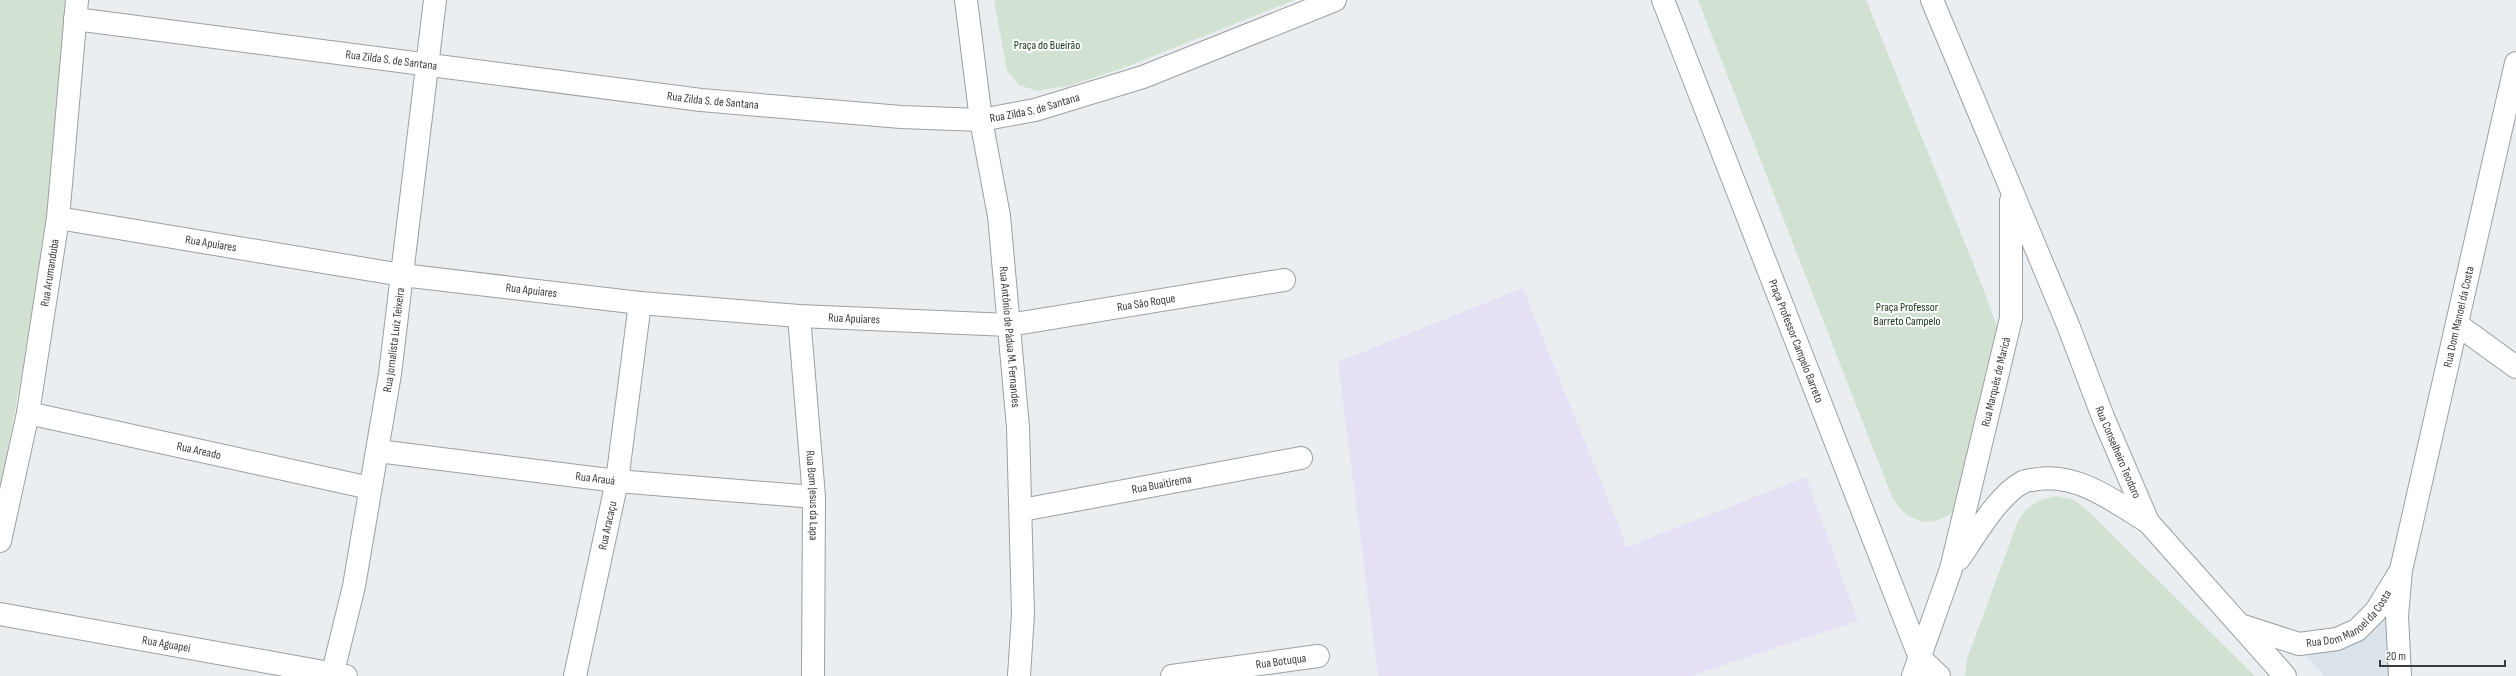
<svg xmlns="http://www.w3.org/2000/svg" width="2516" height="676" viewBox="0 0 2516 676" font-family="'Sofia Sans Condensed',sans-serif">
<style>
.built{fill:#dbe3eb}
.education{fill:#e6e0f5}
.green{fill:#d2e2d2}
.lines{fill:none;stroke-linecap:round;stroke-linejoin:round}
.minor-casing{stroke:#9d9fa1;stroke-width:24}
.major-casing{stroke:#9d9fa1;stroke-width:24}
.minor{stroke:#fff;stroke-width:22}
.major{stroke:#fff;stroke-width:22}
.labels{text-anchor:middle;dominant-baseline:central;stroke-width:4;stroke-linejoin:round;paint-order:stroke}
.park-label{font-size:12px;fill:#103413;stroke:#fff}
.street-label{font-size:12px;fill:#3a3b3c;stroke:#fff}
</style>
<rect width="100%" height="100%" fill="#ebeef0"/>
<!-- built -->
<polygon class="built" points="2386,593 2395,676 2325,676 2277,625 2314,642 2361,631"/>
<!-- education -->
<polygon class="education" points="1523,288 1627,547 1806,477 1858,621 1691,676 1378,676 1338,362"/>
<!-- green -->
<g class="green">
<polygon points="0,0 72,0 40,273 0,492"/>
<polygon points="994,0 1295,0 1126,67 1068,86 1037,91 1019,85 1007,71"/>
<path d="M1698,0h168l117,288 18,50 -45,171c-23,22 -50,14 -64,-12z"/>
<path d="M2056,496l16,3 12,8 171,169h-290l2,-17 51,-138c9,-16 21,-22 38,-25z"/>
</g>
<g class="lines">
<defs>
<g id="minor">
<path id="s1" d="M966,0l15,120 18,96 19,211 5,187 -4,62"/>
<path id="s2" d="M1663,0l257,658 19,18"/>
<path id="s3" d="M75,19l626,81 200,17 80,3 54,-10 108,-33 192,-77"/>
<path id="s4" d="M58,218l344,57 238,28 159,13 210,9 275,-45"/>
<path id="s5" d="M799,316l15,181 -1,179"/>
<polyline points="2458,325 2516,367"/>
<path id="s6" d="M28,413l342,75"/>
<path id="s7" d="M378,451l239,30 197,16"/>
<path id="s8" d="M1022,510l279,-52"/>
<path id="s9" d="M0,541l28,-128 30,-195 19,-218"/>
<path id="s10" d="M0,614l346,62"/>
<path id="s11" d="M332,676l22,-90 36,-212 45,-374"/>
<path id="s12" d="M575,676l42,-195 23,-178"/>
<path id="s13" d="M1172,676l146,-20"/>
</g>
<g id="major">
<path id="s14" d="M1932,0l136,325 35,92 45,105 137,154"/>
<path d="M1959,559c16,-23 39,-64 64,-77 4,-2 10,-2 15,-3 40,-6 77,23 110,43"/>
<path id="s15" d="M2240,625l59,19 38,-5 20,-9 19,-19 22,-36"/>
<path id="s16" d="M1913,676l38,-107 60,-251v-117"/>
<path id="s17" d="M2400,676l-3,-60 4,-46 115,-507"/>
</g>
</defs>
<!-- minor casing -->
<use href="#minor" class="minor-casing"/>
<!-- major casing -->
<use href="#major" class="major-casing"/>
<!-- minor -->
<use href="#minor" class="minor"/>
<!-- major -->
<use href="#major" class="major"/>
</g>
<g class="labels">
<!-- park labels -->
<g class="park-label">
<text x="1047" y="45">Praça do Bueirão</text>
<text x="1907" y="307">Praça Professor<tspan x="1907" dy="14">Barreto Campelo</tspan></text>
</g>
<!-- street labels -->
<g class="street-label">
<text stroke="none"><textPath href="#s3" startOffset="319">Rua Zilda S. de Santana</textPath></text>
<text stroke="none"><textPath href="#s3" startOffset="643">Rua Zilda S. de Santana</textPath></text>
<text stroke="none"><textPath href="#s3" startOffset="967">Rua Zilda S. de Santana</textPath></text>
<text stroke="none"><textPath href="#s4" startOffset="155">Rua Apuiares</textPath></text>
<text stroke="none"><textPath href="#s9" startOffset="273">Rua Arumanduba</textPath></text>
<text stroke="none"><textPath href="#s4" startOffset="479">Rua Apuiares</textPath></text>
<text stroke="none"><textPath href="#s4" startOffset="1097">Rua São Roque</textPath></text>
<text stroke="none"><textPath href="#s17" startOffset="366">Rua Dom Manoel da Costa</textPath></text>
<text stroke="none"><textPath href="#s4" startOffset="803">Rua Apuiares</textPath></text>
<text stroke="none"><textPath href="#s1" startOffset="340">Rua Antônio de Pádua M. Fernandes</textPath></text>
<text stroke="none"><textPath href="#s11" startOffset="342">Rua Jornalista Luiz Teixeira</textPath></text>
<text stroke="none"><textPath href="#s2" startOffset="366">Praça Professor Campelo Barreto</textPath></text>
<text stroke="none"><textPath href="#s16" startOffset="306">Rua Marquês de Maricá</textPath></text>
<text stroke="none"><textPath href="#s6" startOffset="175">Rua Areado</textPath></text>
<text stroke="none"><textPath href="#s14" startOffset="489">Rua Conselheiro Teodoro</textPath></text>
<text stroke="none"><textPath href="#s7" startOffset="219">Rua Arauá</textPath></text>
<text stroke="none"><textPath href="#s8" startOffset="142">Rua Buaitirema</textPath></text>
<text stroke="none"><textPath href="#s5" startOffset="180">Rua Bom Jesus da Lapa</textPath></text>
<text stroke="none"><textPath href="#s12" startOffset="154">Rua Aracaçu</textPath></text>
<text stroke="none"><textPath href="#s15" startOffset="121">Rua Dom Manoel da Costa</textPath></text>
<text stroke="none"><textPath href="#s10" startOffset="169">Rua Aguapei</textPath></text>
<text stroke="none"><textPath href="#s13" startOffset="110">Rua Botuqua</textPath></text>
</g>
</g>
<!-- scale -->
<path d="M2380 660v6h125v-6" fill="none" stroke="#3a3b3c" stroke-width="2"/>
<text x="2386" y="660" font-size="12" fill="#3a3b3c" stroke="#ffffff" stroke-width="3" paint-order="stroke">20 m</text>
</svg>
